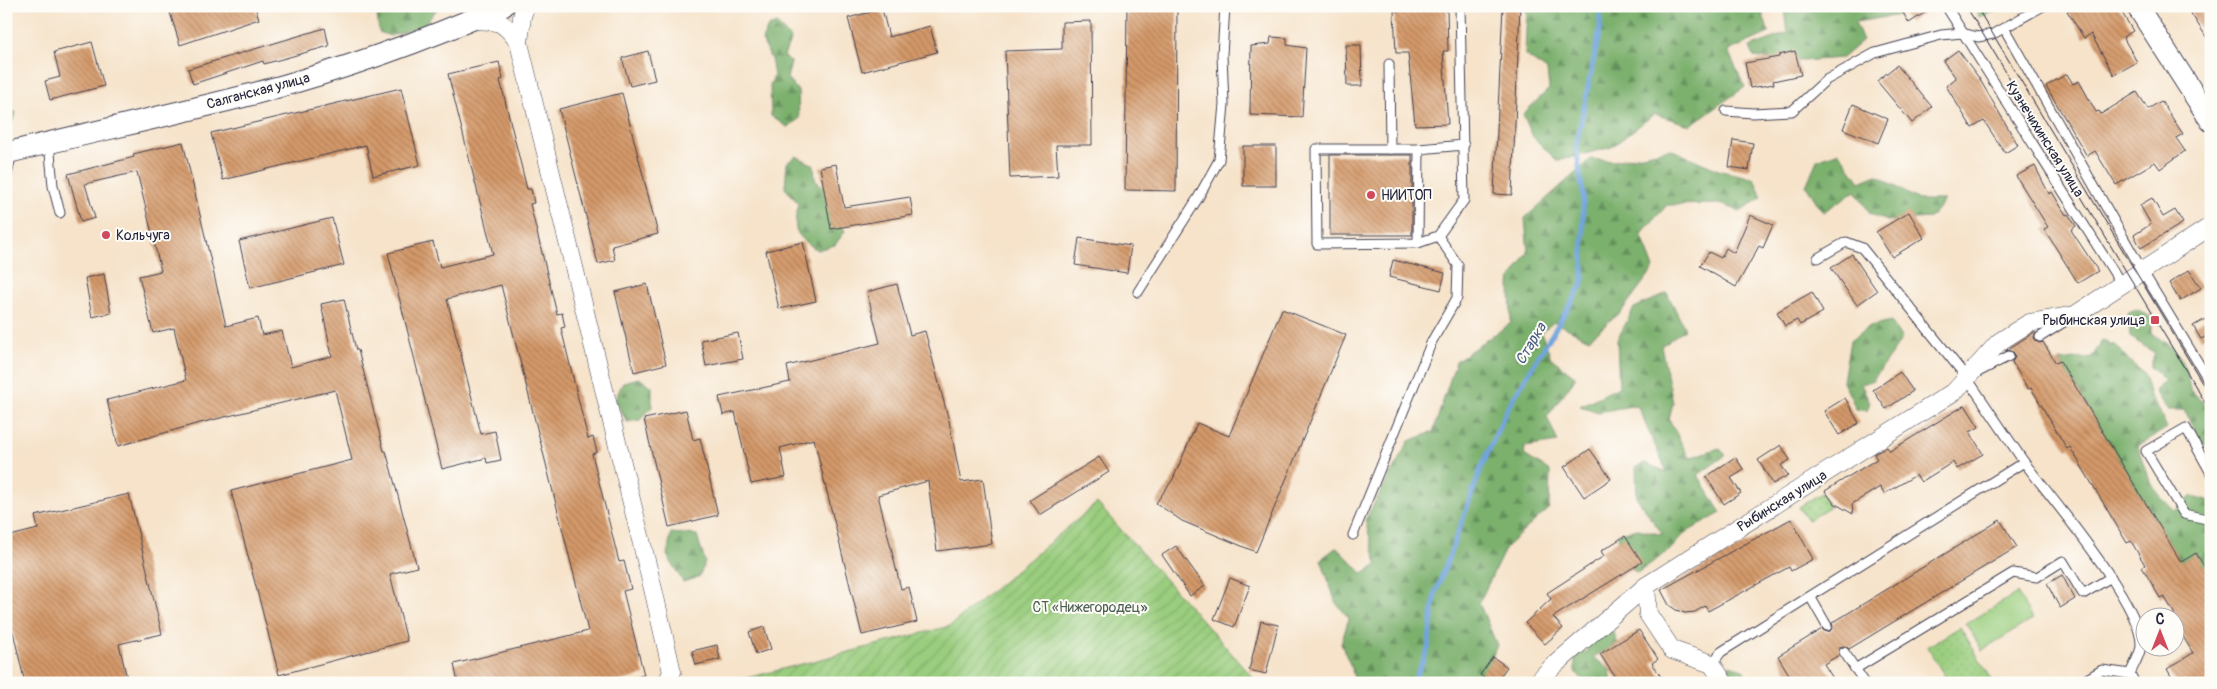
<svg xmlns="http://www.w3.org/2000/svg" width="2217" height="689" viewBox="0 0 2217 689" font-family="Pangolin,sans-serif">
<style>
.forest{fill:url(#forest-firs);stroke:#4e6954}
.park{fill:url(#park-dots);stroke:#5e785c}
.garden{fill:url(#garden-furrows);stroke:#5e785c}
.pitch{fill:#9acd7e;stroke:#5e785c}
.lines{fill:none;stroke-linecap:round;stroke-linejoin:round}
.stream{stroke:#71a4dd;stroke-width:5}
.building{fill:url(#building-back-hatch)}
.service-casing{stroke:#423f50;stroke-width:11}
.minor-casing{stroke:#423f50;stroke-width:19}
.tertiary-casing{stroke:#423f50;stroke-width:23}
.service{stroke:#fff;stroke-width:9}
.minor{stroke:#fff;stroke-width:18}
.tertiary{stroke:#fff;stroke-width:21}
.tram{stroke:#22223b;stroke-width:1}
.poi-dot{fill:#d1495b;stroke:#fdfcf7;stroke-width:2}
.labels{text-anchor:middle;dominant-baseline:central;stroke-width:4;stroke-linejoin:round;paint-order:stroke}
.street-label{font-size:14px;fill:#22223b;stroke:#fdfcf7}
.poi-label{font-size:14px;fill:#22223b;stroke:#fdfcf7;text-anchor:start}
.park-label{font-size:14px;fill:#4c5e52;stroke:#fdfcf7}
.water-label{font-size:15px;font-style:italic;fill:#465c84;stroke:#fdfcf7}
</style>
<defs>
<pattern id="forest-firs" width="22" height="20" patternUnits="userSpaceOnUse" patternTransform="scale(1.25)"><rect width="22" height="20" fill="#7bb06d"/><path d="M5 1l3.5 6h-7zM16 11l3.5 6h-7z" fill="#648f5b"/></pattern>
<pattern id="park-dots" width="8" height="8" patternUnits="userSpaceOnUse" patternTransform="scale(1.25)"><rect width="8" height="8" fill="#9acd7e"/><path d="M2 2h.1M6 6h.1" fill="none" stroke="#84b06e" stroke-width="1.8" stroke-linecap="round"/></pattern>
<pattern id="garden-furrows" width="10" height="10" patternUnits="userSpaceOnUse" patternTransform="scale(1.25)"><rect width="10" height="10" fill="#9acd7e"/><path d="M-1 1l2-2M0 10L10 0M9 11l2-2" fill="none" stroke="#84b06e"/></pattern>
<pattern id="building-back-hatch" width="6" height="6" patternUnits="userSpaceOnUse" patternTransform="scale(1.25)"><rect width="6" height="6" fill="#d49969"/><path d="M-1 5l2 2M0 0l6 6M5-1l2 2" fill="none" stroke="#ac7c58"/></pattern>
</defs>
<rect width="100%" height="100%" fill="#fdfcf7"/>
<filter id="ink" filterUnits="userSpaceOnUse"><feTurbulence type="fractalNoise" baseFrequency=".02" numOctaves="2"/><feDisplacementMap in="SourceGraphic" scale="10" xChannelSelector="R" yChannelSelector="G"/><feConvolveMatrix kernelMatrix="1 2 1 2 8 2 1 2 1" color-interpolation-filters="sRGB"/></filter>
<filter id="wash" filterUnits="userSpaceOnUse"><feTurbulence type="fractalNoise" baseFrequency=".0096" numOctaves="4" result="noise"/><feDisplacementMap in="SourceGraphic" scale="20" xChannelSelector="R" yChannelSelector="G"/><feGaussianBlur stdDeviation="1.12" result="paint"/><feColorMatrix in="noise" values="0 0 0 0 0 0 0 0 0 0 0 0 0 0 0 0 0 1.4 0 .05"/><feComposite in="paint" operator="in"/></filter>
<g filter="url(#wash)">
<rect width="100%" height="100%" fill="#f6e3ca"/>
<!-- forest -->
<g class="forest">
<polygon points="385,6 439,6 424,26 390,36 379,32 377,15"/>
<polygon points="745,6 779,6 763,15"/>
<polygon points="1527,6 1760,6 1769,33 1728,51 1745,87 1690,125 1654,114 1612,147 1557,161 1533,137 1523,114 1549,89 1547,70 1525,55"/>
<polygon points="1787,6 1900,6 1900,15 1855,22 1863,40 1842,58 1788,62 1754,57 1750,47 1787,33 1784,9"/>
<polygon points="1973,6 1996,6 1997,11 1979,17"/>
<polygon points="777,24 791,38 784,56 791,63 787,78 798,91 799,119 787,127 771,116 770,85 774,76 771,59 762,40 768,27"/>
<polygon points="6,111 16,112 10,127 6,127"/>
<polygon points="1670,149 1721,171 1754,178 1762,197 1740,211 1720,204 1667,205 1641,234 1654,268 1621,312 1589,339 1554,322 1541,332 1551,358 1576,377 1547,417 1558,442 1525,447 1524,455 1550,471 1549,508 1506,547 1479,603 1497,645 1482,683 1355,683 1352,669 1341,644 1349,618 1336,603 1321,559 1337,547 1363,574 1377,564 1365,520 1409,441 1433,432 1456,361 1511,323 1510,280 1528,253 1525,218 1591,159 1614,161"/>
<polygon points="1839,152 1860,182 1877,175 1918,200 1945,200 1930,218 1886,221 1870,213 1855,191 1823,212 1806,186 1817,160"/>
<path d="M796,156l18,9 1,14 19,19 -2,12 13,21 -10,14 -18,5c-24,-17 -24,-19 -19,-47l-13,-15 2,-25z"/>
<polygon points="1667,293 1685,329 1661,346 1673,403 1669,419 1689,458 1719,448 1726,455 1698,475 1721,513 1685,533 1670,550 1637,573 1620,561 1618,533 1638,529 1663,535 1637,498 1636,467 1645,463 1667,472 1637,405 1598,412 1580,406 1619,387 1617,340 1634,308"/>
<path d="M2137,309l15,9v16c27,16 34,25 38,56l17,15v13l4,3v25l-11,-3 -15,-33h-18l-12,-19 10,-11 -15,-13 5,-14 -25,-16 -2,-25z"/>
<polygon points="1891,321 1902,339 1873,380 1861,384 1870,402 1867,411 1856,409 1843,381 1850,341 1870,326"/>
<path d="M2102,341l15,5 13,16 13,10 7,24 8,12 9,20 -29,18c8,29 13,44 37,65l17,-15 19,5v60l-7,5 -8,-13 -15,9 -121,-201 32,-4z"/>
<polygon points="639,378 652,387 652,407 640,420 627,422 615,400 623,382"/>
<polygon points="671,533 697,535 705,562 699,577 683,582 667,555"/>
<polygon points="1611,625 1618,644 1593,657 1610,670 1612,683 1587,683 1575,672 1575,655 1588,651 1584,634"/>
<polygon points="1729,665 1743,669 1749,683 1727,683 1723,675"/>
</g>
<!-- park -->
<g class="park">
<polygon points="1821,493 1829,507 1808,520 1799,507"/>
<polygon points="1960,627 1994,683 1949,683 1927,647"/>
</g>
<!-- garden -->
<polygon class="garden" points="1097,503 1258,683 728,683 950,626"/>
<!-- pitch -->
<polygon class="pitch" points="2017,593 2033,619 1982,650 1966,624"/>
<g class="lines">
<!-- stream -->
<polyline class="stream" points="1413,683 1428,649 1435,595 1482,466 1508,407 1583,283 1583,194 1576,146 1600,29 1600,6"/>
</g>
<g id="blocks">
<!-- building -->
<g class="building">
<polygon points="168,6 255,6 259,19 180,45"/>
<polygon points="1127,6 1177,6 1176,191 1125,190"/>
<polygon points="1503,6 1520,6 1512,195 1494,194"/>
<polygon points="1899,6 1935,6 1909,23"/>
<polygon points="2075,6 2118,6 2133,31 2123,37 2137,62 2114,75 2091,34 2084,38 2067,11"/>
<polygon points="2186,6 2211,6 2211,44"/>
<polygon points="882,9 889,37 930,26 937,52 862,72 848,18"/>
<polygon points="1447,9 1448,51 1443,51 1448,124 1415,125 1408,53 1396,53 1394,11"/>
<polygon points="1091,21 1092,145 1056,145 1058,176 1010,178 1005,51 1062,49 1062,22"/>
<polygon points="325,28 329,46 264,64 263,61 193,84 188,69"/>
<polygon points="1271,37 1287,38 1287,45 1306,48 1302,117 1250,115 1251,46 1270,44"/>
<polygon points="92,42 104,86 50,100 45,81 60,77 54,52"/>
<polygon points="1346,45 1361,45 1362,86 1347,86"/>
<polygon points="1958,50 1979,78 2018,145 2005,153 1984,121 1972,128 1946,86 1956,78 1943,61"/>
<polygon points="648,51 655,80 630,86 622,58"/>
<polygon points="1795,51 1801,75 1773,81 1774,84 1750,88 1745,63 1779,57 1779,55"/>
<polygon points="499,62 503,79 500,80 527,189 531,189 534,203 530,204 557,314 562,313 565,327 561,328 588,439 593,437 597,452 592,454 619,562 624,561 631,589 623,591 644,675 615,683 601,683 600,680 587,683 458,683 454,664 588,631 501,285 447,299 481,434 495,431 501,460 487,463 486,458 442,469 388,253 433,242 440,267 493,254 448,74"/>
<polygon points="1897,65 1932,107 1912,123 1877,81"/>
<polygon points="2067,74 2073,84 2079,81 2096,112 2099,111 2101,114 2137,92 2148,109 2161,101 2183,134 2176,138 2185,151 2160,169 2155,162 2116,185 2095,151 2087,156 2046,86"/>
<polygon points="401,88 420,165 373,176 366,145 223,180 211,133"/>
<polygon points="622,93 658,234 612,246 615,260 598,264 559,109"/>
<polygon points="1853,104 1888,119 1878,143 1843,129"/>
<polygon points="1733,140 1753,143 1749,170 1729,167"/>
<polygon points="183,142 226,326 258,318 262,335 282,331 291,367 332,356 321,304 344,299 356,350 358,350 384,451 386,451 417,567 390,574 407,641 279,675 231,491 352,460 335,390 196,424 118,446 107,400 186,380 174,328 153,333 139,276 161,271 137,172 85,184 95,218 81,222 68,174 134,157 133,154"/>
<rect x="1243" y="146" width="33" height="40"/>
<rect x="1330" y="155" width="82" height="80"/>
<polygon points="836,164 844,207 910,197 913,215 831,229 820,167"/>
<polygon points="2035,166 2049,194 2052,192 2066,215 2068,214 2076,226 2071,230 2098,271 2078,283 2044,229 2048,227 2016,176"/>
<polygon points="2152,198 2163,217 2175,210 2183,223 2141,248 2134,235 2151,224 2140,205"/>
<polygon points="1909,212 1924,238 1892,257 1876,232"/>
<polygon points="1750,215 1773,225 1763,248 1759,246 1736,287 1700,266 1709,252 1721,258 1726,248 1734,253"/>
<polygon points="332,218 344,265 250,288 239,241"/>
<polygon points="1079,238 1131,246 1127,273 1075,265"/>
<polygon points="803,242 816,301 779,309 766,251"/>
<polygon points="1852,254 1877,291 1857,305 1831,268"/>
<polygon points="1393,260 1445,273 1441,290 1389,277"/>
<polygon points="2189,270 2201,288 2180,301 2169,283"/>
<polygon points="104,274 111,313 92,317 85,278"/>
<polygon points="647,284 666,364 634,372 615,292"/>
<polygon points="897,284 910,335 925,331 949,421 961,482 983,479 992,544 937,551 928,481 878,495 901,589 909,587 917,622 862,635 814,439 780,448 786,477 751,484 735,412 723,415 719,397 790,382 787,366 880,343 867,292"/>
<polygon points="1812,292 1823,312 1800,325 1797,320 1785,326 1777,312"/>
<polygon points="1282,309 1346,335 1256,552 1182,521 1156,503 1173,479 1197,423 1229,436"/>
<polygon points="2211,316 2211,334 2201,339 2193,326"/>
<polygon points="738,333 743,359 706,366 701,340"/>
<polygon points="2033,333 2036,333 2034,337 2035,341 2040,343 2043,342 2056,363 2060,361 2181,562 2196,553 2204,566 2211,562 2211,683 2175,683 2167,669 2193,653 2174,622 2174,613 2164,596 2160,598 2142,567 2145,565 2131,541 2127,543 2070,447 2067,449 2031,388 2028,389 2012,362 2015,357 2014,353 2010,350 2005,351"/>
<polygon points="1900,372 1913,391 1886,409 1873,390"/>
<polygon points="1845,398 1859,423 1839,435 1824,411"/>
<polygon points="1965,405 1979,427 1970,432 1983,454 1957,469 1953,462 1921,482 1916,475 1884,494 1880,487 1852,504 1853,514 1834,503 1825,491 1877,459 1874,454 1887,447 1890,451"/>
<polygon points="686,410 693,440 700,438 718,515 669,527 644,419"/>
<polygon points="1781,445 1790,460 1781,465 1788,475 1773,484 1758,460"/>
<polygon points="1590,449 1611,479 1584,497 1564,467"/>
<polygon points="1099,457 1109,472 1040,515 1030,500"/>
<polygon points="1735,457 1744,470 1731,478 1741,493 1724,504 1706,477"/>
<polygon points="129,494 162,634 119,644 128,683 25,683 6,602 6,537 38,529 35,516"/>
<polygon points="1791,519 1813,559 1791,571 1789,567 1708,611 1705,606 1695,612 1685,613 1676,610 1669,605 1661,590"/>
<polygon points="2000,520 2017,547 1849,649 1844,646 1840,647 1839,655 1824,664 1836,683 1794,683 1778,656 1822,629 1826,632 1830,631 1833,627 1832,623"/>
<polygon points="1625,536 1642,562 1553,617 1563,628 1545,644 1525,623 1551,599 1547,593 1604,556 1601,551"/>
<polygon points="1176,546 1205,586 1190,596 1162,555"/>
<polygon points="2062,575 2075,599 2060,608 2047,584"/>
<polygon points="1230,578 1250,586 1234,627 1214,619"/>
<polygon points="1261,621 1278,625 1266,674 1249,670"/>
<polygon points="764,627 771,649 756,654 749,632"/>
<polygon points="1639,630 1658,659 1652,663 1665,683 1619,683 1600,654"/>
<polygon points="717,645 720,659 696,665 692,651"/>
<polygon points="1493,657 1507,667 1495,683 1491,683 1480,675"/>
</g>
</g>
</g>
<g filter="url(#ink)">
<use href="#blocks" fill-opacity="0" stroke="#423f50" stroke-width="1"/>
<g class="lines">
<defs>
<g id="service">
<polyline points="1460,6 1464,200 1438,236 1418,243 1317,244 1316,149 1419,149 1464,145"/>
<polyline points="1946,6 2122,285"/>
<polyline points="2004,28 2143,272 2211,384"/>
<polyline points="1389,64 1390,149"/>
<polyline points="1726,111 1753,113 1792,111 1826,80 1875,53 1941,35 1962,33 1978,37 1993,34 2043,6"/>
<polyline points="49,142 53,186 60,213"/>
<polyline points="6,179 12,152"/>
<polyline points="1418,243 1419,149"/>
<polyline points="1818,258 1846,242 1862,248 1967,378 2024,462"/>
<polyline points="1138,292 1198,198 1219,160 1224,104 1222,55 1225,6"/>
<polyline points="2040,337 2064,322"/>
<polyline points="1978,372 2009,356"/>
<polyline points="2211,473 2186,428 2146,451 2184,514 2211,520"/>
<polyline points="1353,535 1432,341 1457,298 1458,265 1438,236"/>
<polyline points="1811,598 1827,626"/>
<polyline points="1844,652 1865,683"/>
<path d="M1712,664l9,-12 303,-190c27,36 118,142 117,183 0,9 -8,21 -11,29l5,9"/>
<polyline points="1855,669 2013,573 2037,577 2063,561 2083,594 2111,577"/>
<polyline points="2080,683 2102,670 2130,674"/>
</g>
<g id="minor">
<polyline points="525,6 522,17 519,43 654,593 672,672 667,683"/>
<path d="M472,20c28,1 31,0 47,23"/>
<polyline points="1646,586 1648,614 1672,650 1712,664 1724,683"/>
<polyline points="1537,683 1551,668 1646,586 1955,391 1999,342 2029,323 2075,315 2211,226"/>
</g>
<g id="tertiary">
<polyline points="2137,6 2211,121"/>
<path d="M6,153c82,-20 165,-38 247,-59 86,-23 169,-52 250,-88"/>
</g>
</defs>
<!-- service casing -->
<use href="#service" class="service-casing"/>
<!-- minor casing -->
<use href="#minor" class="minor-casing"/>
<!-- tertiary casing -->
<use href="#tertiary" class="tertiary-casing"/>
<!-- service -->
<use href="#service" class="service"/>
<!-- minor -->
<use href="#minor" class="minor"/>
<!-- tertiary -->
<use href="#tertiary" class="tertiary"/>
<!-- tram -->
<g class="tram">
<polyline points="1966,6 2211,412"/>
<polyline points="1976,6 2211,397"/>
</g>
</g>
</g>
<!-- markers -->
<g class="poi-dot">
<circle cx="1371" cy="195" r="5"/>
<circle cx="106" cy="235" r="5"/>
<rect x="2150" y="315" width="10" height="10" rx="2.5"/>
</g>
<g class="labels">
<!-- street labels -->
<g class="street-label">
<text transform="translate(258 91) rotate(-15)">Салганская улица</text>
<text transform="translate(2045 139) rotate(58)">Кузнечихинская улица</text>
<text transform="translate(1782 501) rotate(-32)">Рыбинская улица</text>
</g>
<!-- poi labels -->
<g class="poi-label">
<text x="1381" y="195">НИИТОП</text>
<text x="116" y="235">Кольчуга</text>
<text x="2145" y="320" text-anchor="end">Рыбинская улица</text>
</g>
<!-- park labels -->
<g class="park-label">
<text x="1090" y="607">СТ «Нижегородец»</text>
</g>
<!-- water labels -->
<g class="water-label">
<text transform="translate(1531 344) rotate(-59)">Старка</text>
</g>
</g>
<!-- margin -->
<rect width="2217" height="689" fill="none" stroke="#fdfcf7" stroke-width="25"/>
<!-- north arrow -->
<g transform="translate(2160 632)"><circle r="24" fill="#fdfcf7" stroke="#a5a5ac"/>
<path d="M0-4L9 19L0 12L-9 19Z" fill="#d1495b"/>
<text y="-8" font-size="14" font-weight="bold" text-anchor="middle" fill="#22223b">С</text>
</g>
</svg>
